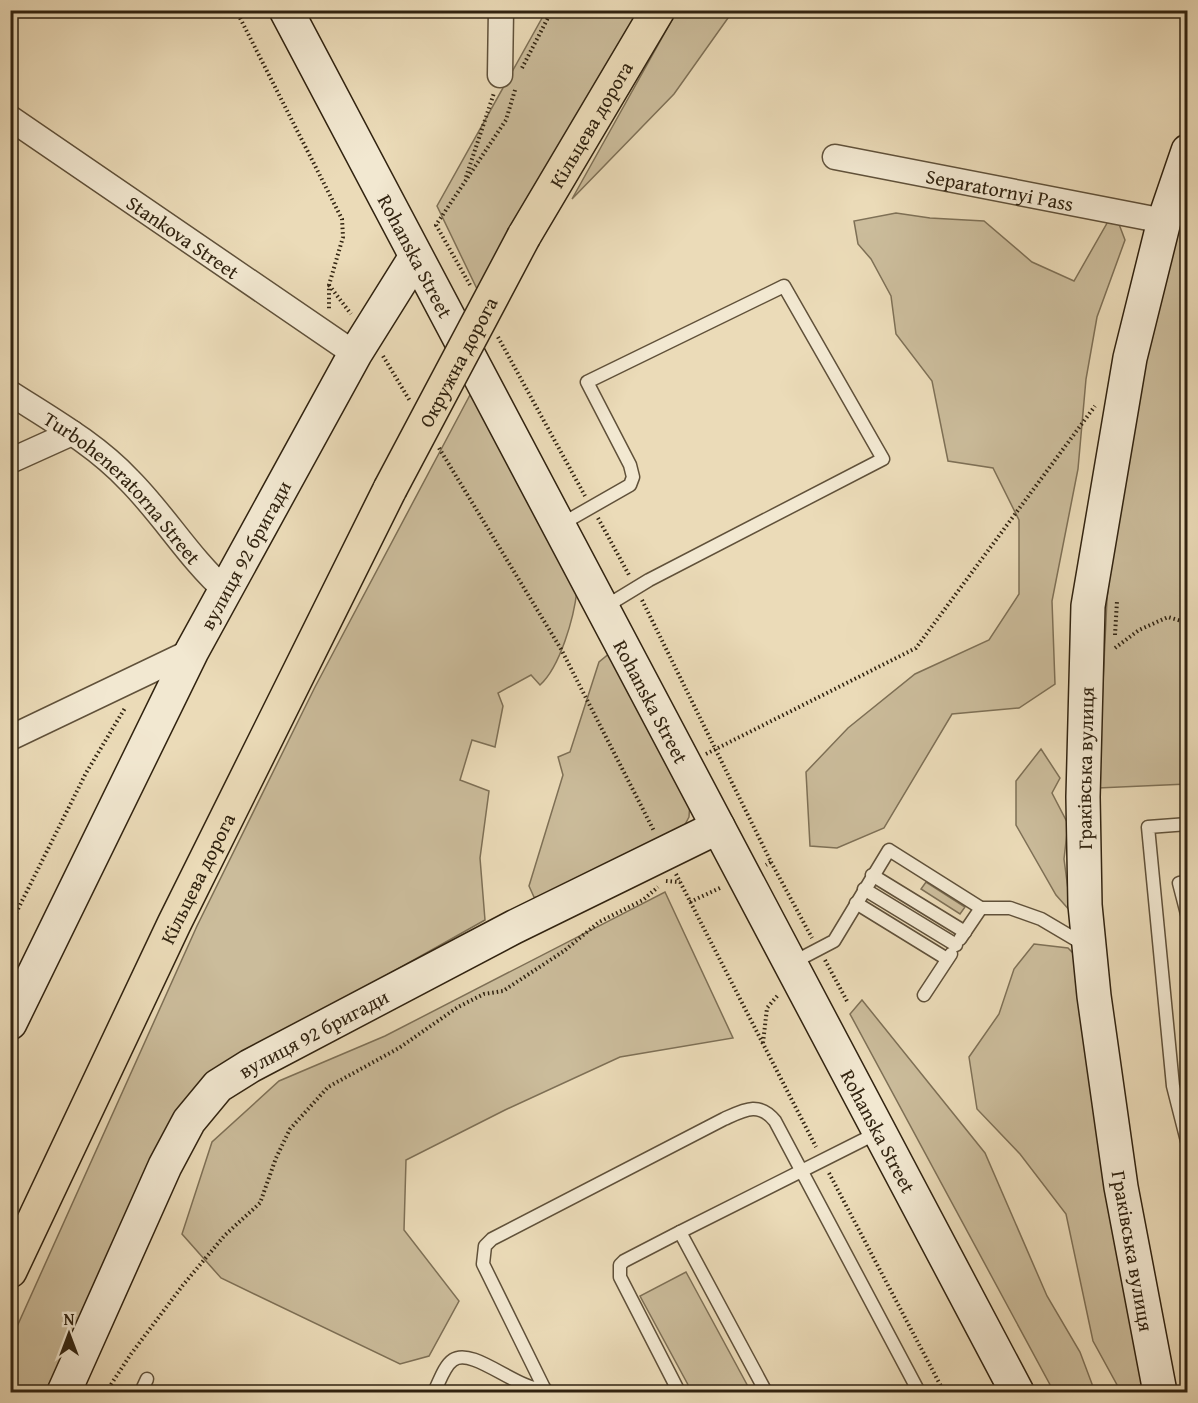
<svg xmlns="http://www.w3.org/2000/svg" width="1198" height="1403" viewBox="0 0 1198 1403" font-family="'Gentium Book Plus',serif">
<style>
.green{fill:#cbbc9b;stroke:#7e7056;stroke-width:1.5}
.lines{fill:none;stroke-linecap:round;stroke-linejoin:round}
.lane-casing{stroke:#60513a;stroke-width:15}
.street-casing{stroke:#60513a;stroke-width:27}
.secondary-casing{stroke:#312310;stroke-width:36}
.highway-casing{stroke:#312310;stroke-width:36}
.path{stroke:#312310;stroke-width:4;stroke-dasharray:1.5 3;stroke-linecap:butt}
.lane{stroke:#f2e8d1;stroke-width:12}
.street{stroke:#f2e8d1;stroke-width:24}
.secondary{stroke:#f2e8d1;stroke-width:33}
.highway{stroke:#ebdbb8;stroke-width:33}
.highway-bridge-casing{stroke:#312310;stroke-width:36;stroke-linecap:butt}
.highway-bridge{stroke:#ebdbb8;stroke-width:33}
.labels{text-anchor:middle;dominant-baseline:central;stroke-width:4.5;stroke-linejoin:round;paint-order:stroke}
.street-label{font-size:20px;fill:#312310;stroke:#f2e8d1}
</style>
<rect width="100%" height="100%" fill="#ebdbb8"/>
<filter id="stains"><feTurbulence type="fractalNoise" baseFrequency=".00333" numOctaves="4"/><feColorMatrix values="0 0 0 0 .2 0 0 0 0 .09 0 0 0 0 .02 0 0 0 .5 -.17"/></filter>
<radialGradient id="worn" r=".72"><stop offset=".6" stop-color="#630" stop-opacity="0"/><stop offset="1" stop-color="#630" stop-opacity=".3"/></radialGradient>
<!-- green -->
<g class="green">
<polygon points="546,11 643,11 478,291 437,206"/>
<polygon points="677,11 733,11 674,94 572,199"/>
<polygon points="1187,169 1187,784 1098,788 1107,599 1121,472"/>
<polygon points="1114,211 1125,240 1097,317 1086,379 1078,469 1052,601 1055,684 1019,708 952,714 884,828 837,848 810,846 806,772 848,728 915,674 989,640 1019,594 1019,520 993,468 948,461 932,381 896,334 891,296 871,259 858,244 854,221 896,213 930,218 984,221 1032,262 1074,281"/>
<path d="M471,393l106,197c-3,28 -17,77 -37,95l-9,-10 -33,18 5,13 -8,41 -23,-7 -12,40 29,11 -9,67 5,62 -278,156 -155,316h-41v-52l186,-414 118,-239z"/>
<polygon points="610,653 690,801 689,817 683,828 547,899 534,897 529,886 563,775 558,757 570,752 599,662"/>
<polygon points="1041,749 1060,778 1052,793 1068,824 1064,859 1071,912 1056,895 1016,825 1016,781"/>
<polygon points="926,882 965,907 960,914 921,889"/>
<polygon points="665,892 733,1038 620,1057 505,1110 406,1160 404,1230 459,1301 429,1356 400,1364 221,1278 182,1234 212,1142 279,1081 385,1036"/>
<polygon points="1034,944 1068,948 1078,958 1146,1383 1121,1392 1093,1341 1066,1214 1020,1154 977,1109 969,1057 999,1014 1014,969"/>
<polygon points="862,1000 985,1153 1047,1296 1080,1352 1095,1392 1054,1392 850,1014"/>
<polygon points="686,1272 751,1392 692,1392 640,1296"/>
</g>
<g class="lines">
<defs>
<g id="lane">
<polyline points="560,525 630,485 633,477 630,465 587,382 784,286 883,459 649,580 603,608"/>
<polyline points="1188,824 1148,827 1173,1086 1188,1145"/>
<polyline points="872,875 965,932"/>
<polyline points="1188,881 1179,883 1188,918"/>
<polyline points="864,889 956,945"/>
<polyline points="856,903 947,959"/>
<polyline points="960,939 981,908"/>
<polyline points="792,963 834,941 889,850 981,908 1010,908 1041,919 1085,945"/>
<polyline points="924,995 951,954"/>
<polyline points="680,1232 877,1133"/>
<polyline points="141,1392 147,1379"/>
<path d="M434,1392c5,-9 10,-26 19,-32 20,-14 66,32 92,29"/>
<path d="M546,1392l-63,-128 2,-18 7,-7 232,-120c20,-9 35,-18 51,2l144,271"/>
<polyline points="679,1392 620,1277 620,1265 624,1261 680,1232 766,1392"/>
</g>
<g id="street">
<polyline points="500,75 501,10"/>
<path id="s1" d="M10,118l345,236"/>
<path id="s2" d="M835,157l329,64"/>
<path id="s3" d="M10,393c42,27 85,51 119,87 35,35 60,78 97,111"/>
<polyline points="10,461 72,433"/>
<polyline points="10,738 192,651"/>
</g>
<g id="secondary">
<path id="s4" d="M286,10l731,1382"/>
<path id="s5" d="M10,1023l182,-372 163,-297 60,-96"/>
<path id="s6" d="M64,1392l101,-226 24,-45 29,-35 32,-20 264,-139 204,-100"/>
<path id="s7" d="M1160,1392l-39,-205 -27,-191 -9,-91 -2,-108 5,-191 42,-248 34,-137 24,-70"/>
</g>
<g id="highway">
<path id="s8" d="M524,236l134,-226"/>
<path id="s9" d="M10,1271l164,-347 216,-435"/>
</g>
</defs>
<!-- lane casing -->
<use href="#lane" class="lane-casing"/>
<!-- street casing -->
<use href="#street" class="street-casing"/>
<!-- secondary casing -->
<use href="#secondary" class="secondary-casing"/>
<!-- highway casing -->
<use href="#highway" class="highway-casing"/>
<!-- path -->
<g class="path">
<polyline points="236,10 342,219 343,237 329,285 329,311"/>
<polyline points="522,68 552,10"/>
<polyline points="466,177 494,93"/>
<polyline points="329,285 351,314"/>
<polyline points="470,285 436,225 506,120 515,90"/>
<polyline points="498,337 585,496"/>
<polyline points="383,356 410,401"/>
<polyline points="439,448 561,649 654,831"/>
<polyline points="598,518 629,575"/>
<polyline points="642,600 771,862 766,865"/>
<polyline points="1115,635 1117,601"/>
<polyline points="1115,648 1139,630 1168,617 1188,623"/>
<polyline points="706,754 916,648 1095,406"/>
<polyline points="771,862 812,938"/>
<polyline points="676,874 816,1147"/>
<polyline points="666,881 680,882"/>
<polyline points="690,902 722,887"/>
<polyline points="10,925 86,773 125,708"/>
<polyline points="825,960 848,1003"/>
<polyline points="763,1043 767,1008 778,995"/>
<polyline points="829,1173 944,1392"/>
<polyline points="106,1392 131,1354 183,1285 225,1235 260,1203 276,1158 290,1129 328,1087 399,1048 458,1007 484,994 503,991 564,951 599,922 643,900 658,887"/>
</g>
<!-- lane -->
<use href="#lane" class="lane"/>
<!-- street -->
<use href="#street" class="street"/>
<!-- secondary -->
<use href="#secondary" class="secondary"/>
<!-- highway -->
<use href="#highway" class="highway"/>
<defs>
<g id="highway-bridge">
<path id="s10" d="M390,489l134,-253"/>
</g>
</defs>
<!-- highway-bridge casing -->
<use href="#highway-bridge" class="highway-bridge-casing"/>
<!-- highway-bridge -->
<use href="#highway-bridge" class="highway-bridge"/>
</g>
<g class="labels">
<!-- street labels -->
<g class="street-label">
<text stroke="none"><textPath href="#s8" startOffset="130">Кільцева дорога</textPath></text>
<text stroke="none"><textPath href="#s2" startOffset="168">Separatornyi Pass</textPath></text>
<text stroke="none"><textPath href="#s1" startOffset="210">Stankova Street</textPath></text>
<text stroke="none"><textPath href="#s4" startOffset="278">Rohanska Street</textPath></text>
<text stroke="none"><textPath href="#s10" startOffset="144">Окружна дорога</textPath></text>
<text stroke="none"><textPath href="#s3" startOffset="148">Turboheneratorna Street</textPath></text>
<text stroke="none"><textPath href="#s5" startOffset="524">вулиця 92 бригади</textPath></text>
<text stroke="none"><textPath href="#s4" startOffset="782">Rohanska Street</textPath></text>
<text stroke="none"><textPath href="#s7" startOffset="630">Граківська вулиця</textPath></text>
<text stroke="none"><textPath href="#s9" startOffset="435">Кільцева дорога</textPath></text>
<text stroke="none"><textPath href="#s6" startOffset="453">вулиця 92 бригади</textPath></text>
<text stroke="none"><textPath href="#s4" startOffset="1268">Rohanska Street</textPath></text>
<text transform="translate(1133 1251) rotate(80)">Граківська вулиця</text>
</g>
</g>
<!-- margin -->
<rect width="1198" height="1403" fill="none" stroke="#ebdbb8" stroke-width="36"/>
<rect x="12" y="12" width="1174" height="1379" fill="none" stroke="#312310" stroke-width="3"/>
<rect x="18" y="18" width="1162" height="1367" fill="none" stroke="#312310" stroke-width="1.5"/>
<!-- north arrow -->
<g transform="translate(69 1334)" stroke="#f2e8d1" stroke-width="4.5" paint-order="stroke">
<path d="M0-4.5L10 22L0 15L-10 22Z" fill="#312310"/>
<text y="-9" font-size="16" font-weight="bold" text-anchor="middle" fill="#312310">N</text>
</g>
<rect width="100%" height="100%" filter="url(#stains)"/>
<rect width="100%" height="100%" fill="url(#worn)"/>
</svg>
